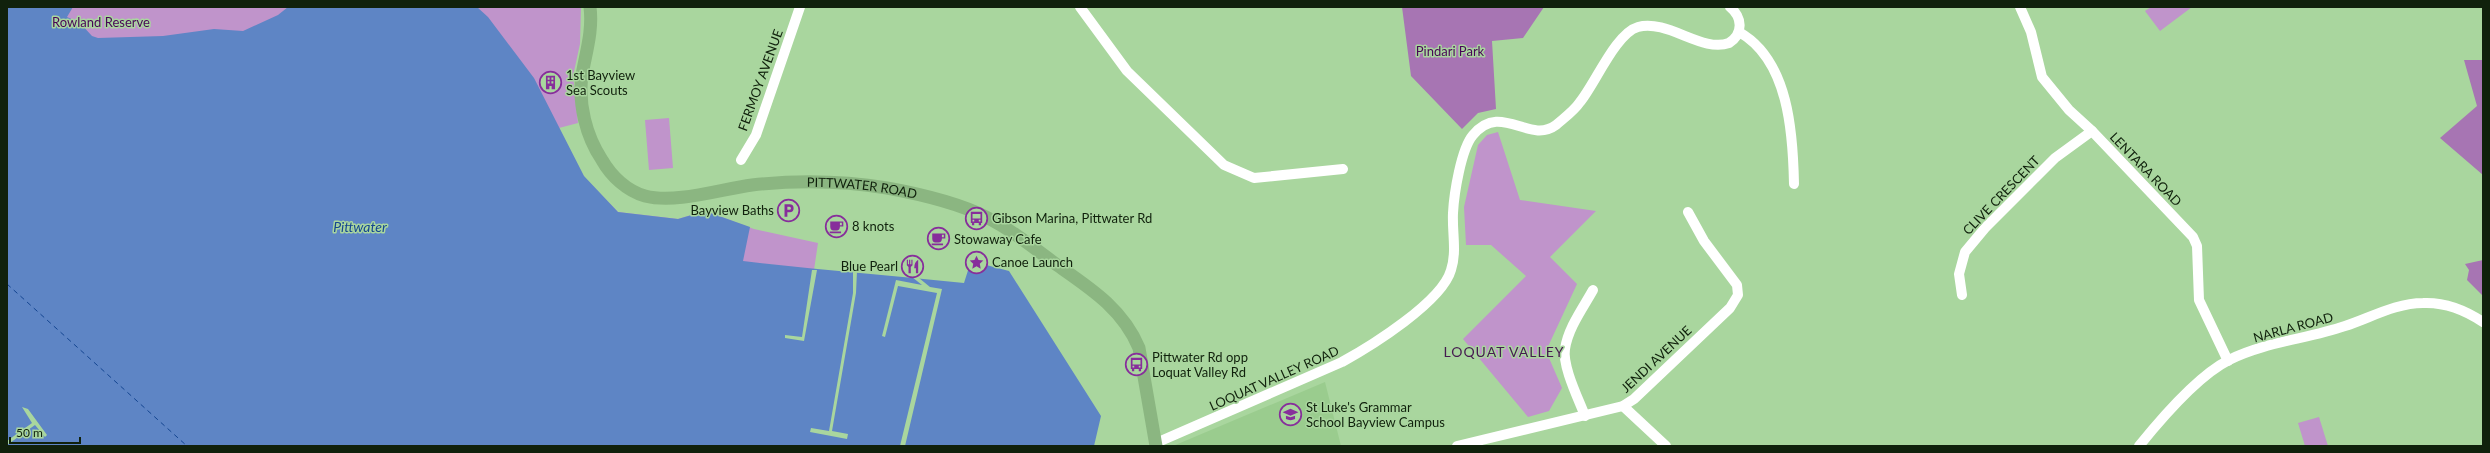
<svg xmlns="http://www.w3.org/2000/svg" width="2490" height="453" viewBox="0 0 2490 453" font-family="Lato,sans-serif">
<style>
.built{fill:#9acc8e}
.green{fill:#c094cb}
.forest{fill:#a775b3}
.water{fill:#5e85c5}
.pier{fill:#a9d69e}
.lines{fill:none;stroke-linecap:round;stroke-linejoin:round}
.ferry{stroke:#144591;stroke-width:1;stroke-dasharray:5 4;stroke-linecap:butt}
.minor{stroke:#fff;stroke-width:10}
.major{stroke:#8bb681;stroke-width:13}
.labels{text-anchor:middle;dominant-baseline:central;stroke-width:3;stroke-linejoin:round;paint-order:stroke}
.park-label{font-size:13px;fill:#480456;stroke:#a9d69e}
.poi-label{font-size:13px;fill:#10210c;stroke:#a9d69e;text-anchor:start}
.street-label{font-size:13px;fill:#10210c;stroke:#a9d69e}
.water-label{font-size:14px;font-style:italic;fill:#144591;stroke:#a9d69e}
.neighbourhood-label{font-size:14px;letter-spacing:1px;fill:#451b4f;stroke:#a9d69e}
</style>
<rect width="100%" height="100%" fill="#a9d69e"/>
<!-- built -->
<polygon class="built" points="1325,382 1341,446 1173,446"/>
<!-- green -->
<g class="green">
<polygon points="7,7 581,7 580,44 573,76 578,123 559,128 584,177 618,212 678,219 705,211 754,229 818,243 814,270 766,264 759,275 143,77"/>
<polygon points="2151,7 2192,7 2160,31 2145,11"/>
<polygon points="669,118 673,168 649,170 645,120"/>
<polygon points="1498,132 1520,200 1596,211 1550,257 1577,284 1546,351 1562,388 1549,411 1528,417 1463,339 1526,276 1491,245 1466,245 1464,207 1478,145 1487,135"/>
<polygon points="2319,417 2328,446 2305,446 2298,423"/>
</g>
<!-- forest -->
<g class="forest">
<polygon points="1402,7 1544,7 1523,38 1492,41 1496,109 1478,113 1462,129 1411,76"/>
<polygon points="2464,60 2483,60 2483,175 2440,138 2477,106"/>
<polygon points="2483,260 2483,296 2467,280 2469,270 2465,264"/>
</g>
<!-- water -->
<path class="water" d="M7,7h66l-6,10 13,6 12,13 6,2 65,-2 51,-7 29,2 35,-16 10,-8h189l11,10 46,61 50,98 34,36 60,7 27,-8 45,16 -7,34c73,9 147,14 221,22l7,-22 38,10 92,145 -7,30h-1087z"/>
<!-- pier -->
<g class="pier">
<polygon points="812,270 817,270 804,341 785,338 785,335 802,337"/>
<polygon points="853,271 857,271 856,293 832,431 848,434 847,439 810,432 811,428 829,431 853,293"/>
<polygon points="912,277 919,278 930,287 942,289 905,446 900,446 937,293 898,286 885,337 882,336 896,280 922,285"/>
<polygon points="22,407 28,409 47,435 45,437 35,425 7,445 7,441 32,423"/>
</g>
<g class="lines">
<!-- ferry -->
<polyline class="ferry" points="7,284 187,446"/>
<!-- minor -->
<g class="minor">
<polyline points="1080,7 1127,71 1224,165 1254,178 1343,169"/>
<polyline points="2020,7 2031,32 2042,77 2069,110 2092,131 2193,237 2197,246 2199,300 2228,361"/>
<path d="M1739,32c50,28 54,102 55,152"/>
<polyline points="741,160 756,135 800,7"/>
<polyline points="1962,295 1959,274 1965,252 1985,228 2055,158 2092,131"/>
<polyline points="1623,406 1666,446"/>
<path d="M1585,416c-6,-16 -23,-50 -20,-67 3,-21 18,-41 28,-59"/>
<path d="M1156,443l186,-81c29,-16 100,-60 109,-92 6,-18 1,-38 2,-57 1,-19 8,-64 20,-78 28,-34 56,10 83,-10 8,-7 18,-14 24,-23 15,-18 36,-69 58,-75 30,-8 64,26 91,16 15,-10 13,-26 1,-36"/>
<polyline points="1457,446 1623,406 1634,399 1730,308 1738,295 1737,285 1704,241 1688,212"/>
<path d="M2139,446c21,-26 60,-71 90,-86 36,-18 78,-21 116,-34 25,-8 51,-23 78,-23 22,-1 42,7 60,19"/>
</g>
<!-- major -->
<path class="major" id="s1" d="M590,7c3,24 -4,45 -8,68 -4,29 4,61 20,85 9,16 25,31 43,36 31,8 76,-7 107,-11 44,-5 92,-4 135,3 33,6 69,14 99,29 26,13 48,31 71,48 33,23 66,44 82,83l17,98"/>
</g>
<!-- icons -->
<defs>
<symbol id="building-ring" viewBox="-11 -11 22 22"><circle r="9.5" fill="#a9d69e" stroke="#872e9b" stroke-width="1.5"/><path d="M-4-6H4V6H1V3H-1V6H-4ZM-2.5-4.3h1.7v1.8h-1.7ZM.8-4.3h1.7v1.8H.8ZM-2.5-1h1.7V.8h-1.7ZM.8-1h1.7V.8H.8Z" fill="#872e9b"/></symbol>
<symbol id="parking-ring" viewBox="-11 -11 22 22"><circle r="9.5" fill="#a9d69e" stroke="#872e9b" stroke-width="1.5"/><path d="M-3.5-5.5H1a3.5 3.5 0 0 1 0 7H-1V5.5H-3.5ZM-1-3.4V-.6H.8a1.4 1.4 0 0 0 0-2.8Z" fill="#872e9b"/></symbol>
<symbol id="bus-ring" viewBox="-11 -11 22 22"><circle r="9.5" fill="#a9d69e" stroke="#872e9b" stroke-width="1.5"/><path d="M-5-6H5V4H4V6H2V4H-2V6H-4V4H-5ZM-3.5-4V0h7V-4ZM-3.5 1.2v1.5H-2V1.2ZM2 1.2v1.5H3.5V1.2Z" fill="#872e9b"/></symbol>
<symbol id="cafe-ring" viewBox="-11 -11 22 22"><circle r="9.5" fill="#a9d69e" stroke="#872e9b" stroke-width="1.5"/><path d="M-5.5-4.5H6V0H3Q3 3.5 0 3.5H-2.5Q-5.5 3.5-5.5 0ZM3-3.2v2h1.7v-2ZM-6 4.5H4V6H-6Z" fill="#872e9b"/></symbol>
<symbol id="sight-ring" viewBox="-11 -11 22 22"><circle r="9.5" fill="#a9d69e" stroke="#872e9b" stroke-width="1.5"/><path d="M0-6L1.8-2.2L6-1.7L2.9 1.2L3.7 5.4L0 3.3L-3.7 5.4L-2.9 1.2L-6-1.7L-1.8-2.2Z" fill="#872e9b"/></symbol>
<symbol id="restaurant-ring" viewBox="-11 -11 22 22"><circle r="9.5" fill="#a9d69e" stroke="#872e9b" stroke-width="1.5"/><path d="M-5-6h1v4h1v-4h1v4h1v-4h1v5L-1.5 .5V6h-2V.5L-5-1ZM5-6V6H3V1.5H1.5Q1.5-4 5-6Z" fill="#872e9b"/></symbol>
<symbol id="school-ring" viewBox="-11 -11 22 22"><circle r="9.5" fill="#a9d69e" stroke="#872e9b" stroke-width="1.5"/><path d="M0-5L7-2L0 1L-7-2ZM-4 1L0 2.5L4 1V4Q0 6-4 4Z" fill="#872e9b"/></symbol>
</defs>
<g fill-rule="evenodd">
<use href="#building-ring" x="538" y="70" width="25" height="25"/>
<use href="#parking-ring" x="776" y="198" width="25" height="25"/>
<use href="#bus-ring" x="964" y="206" width="25" height="25"/>
<use href="#cafe-ring" x="824" y="214" width="25" height="25"/>
<use href="#cafe-ring" x="926" y="226" width="25" height="25"/>
<use href="#sight-ring" x="964" y="250" width="25" height="25"/>
<use href="#restaurant-ring" x="900" y="254" width="25" height="25"/>
<use href="#bus-ring" x="1124" y="352" width="25" height="25"/>
<use href="#school-ring" x="1278" y="402" width="25" height="25"/>
</g>
<g class="labels">
<!-- park labels -->
<g class="park-label">
<text x="101" y="22">Rowland Reserve</text>
<text x="1450" y="51">Pindari Park</text>
</g>
<!-- poi labels -->
<g class="poi-label">
<text x="566" y="75">1st Bayview<tspan x="566" dy="15">Sea Scouts</tspan></text>
<text x="774" y="210" text-anchor="end">Bayview Baths</text>
<text x="992" y="218">Gibson Marina, Pittwater Rd</text>
<text x="852" y="226">8 knots</text>
<text x="954" y="239">Stowaway Cafe</text>
<text x="992" y="262">Canoe Launch</text>
<text x="898" y="266" text-anchor="end">Blue Pearl</text>
<text x="1152" y="357">Pittwater Rd opp<tspan x="1152" dy="15">Loquat Valley Rd</tspan></text>
<text x="1306" y="407">St Luke's Grammar<tspan x="1306" dy="15">School Bayview Campus</tspan></text>
</g>
<!-- street labels -->
<g class="street-label">
<text transform="translate(760 80) rotate(-70)">FERMOY AVENUE</text>
<text transform="translate(2146 169) rotate(46)">LENTARA ROAD</text>
<text stroke="none"><textPath href="#s1" startOffset="434">PITTWATER ROAD</textPath></text>
<text transform="translate(2001 195) rotate(-46)">CLIVE CRESCENT</text>
<text transform="translate(2293 327) rotate(-15)">NARLA ROAD</text>
<text transform="translate(1656 359) rotate(-43)">JENDI AVENUE</text>
<text transform="translate(1274 378) rotate(-24)">LOQUAT VALLEY ROAD</text>
</g>
<!-- water labels -->
<g class="water-label">
<text x="360" y="226">Pittwater</text>
</g>
<!-- neighbourhood labels -->
<g class="neighbourhood-label">
<text x="1504" y="351">LOQUAT VALLEY</text>
</g>
</g>
<!-- border -->
<rect width="2490" height="453" fill="none" stroke="#10210c" stroke-width="16"/>
<!-- scale -->
<path d="M10 437v6h70v-6" fill="none" stroke="#10210c" stroke-width="2"/>
<text x="16" y="437" font-size="12" fill="#10210c" stroke="#a9d69e" stroke-width="3" paint-order="stroke">50 m</text>
</svg>
